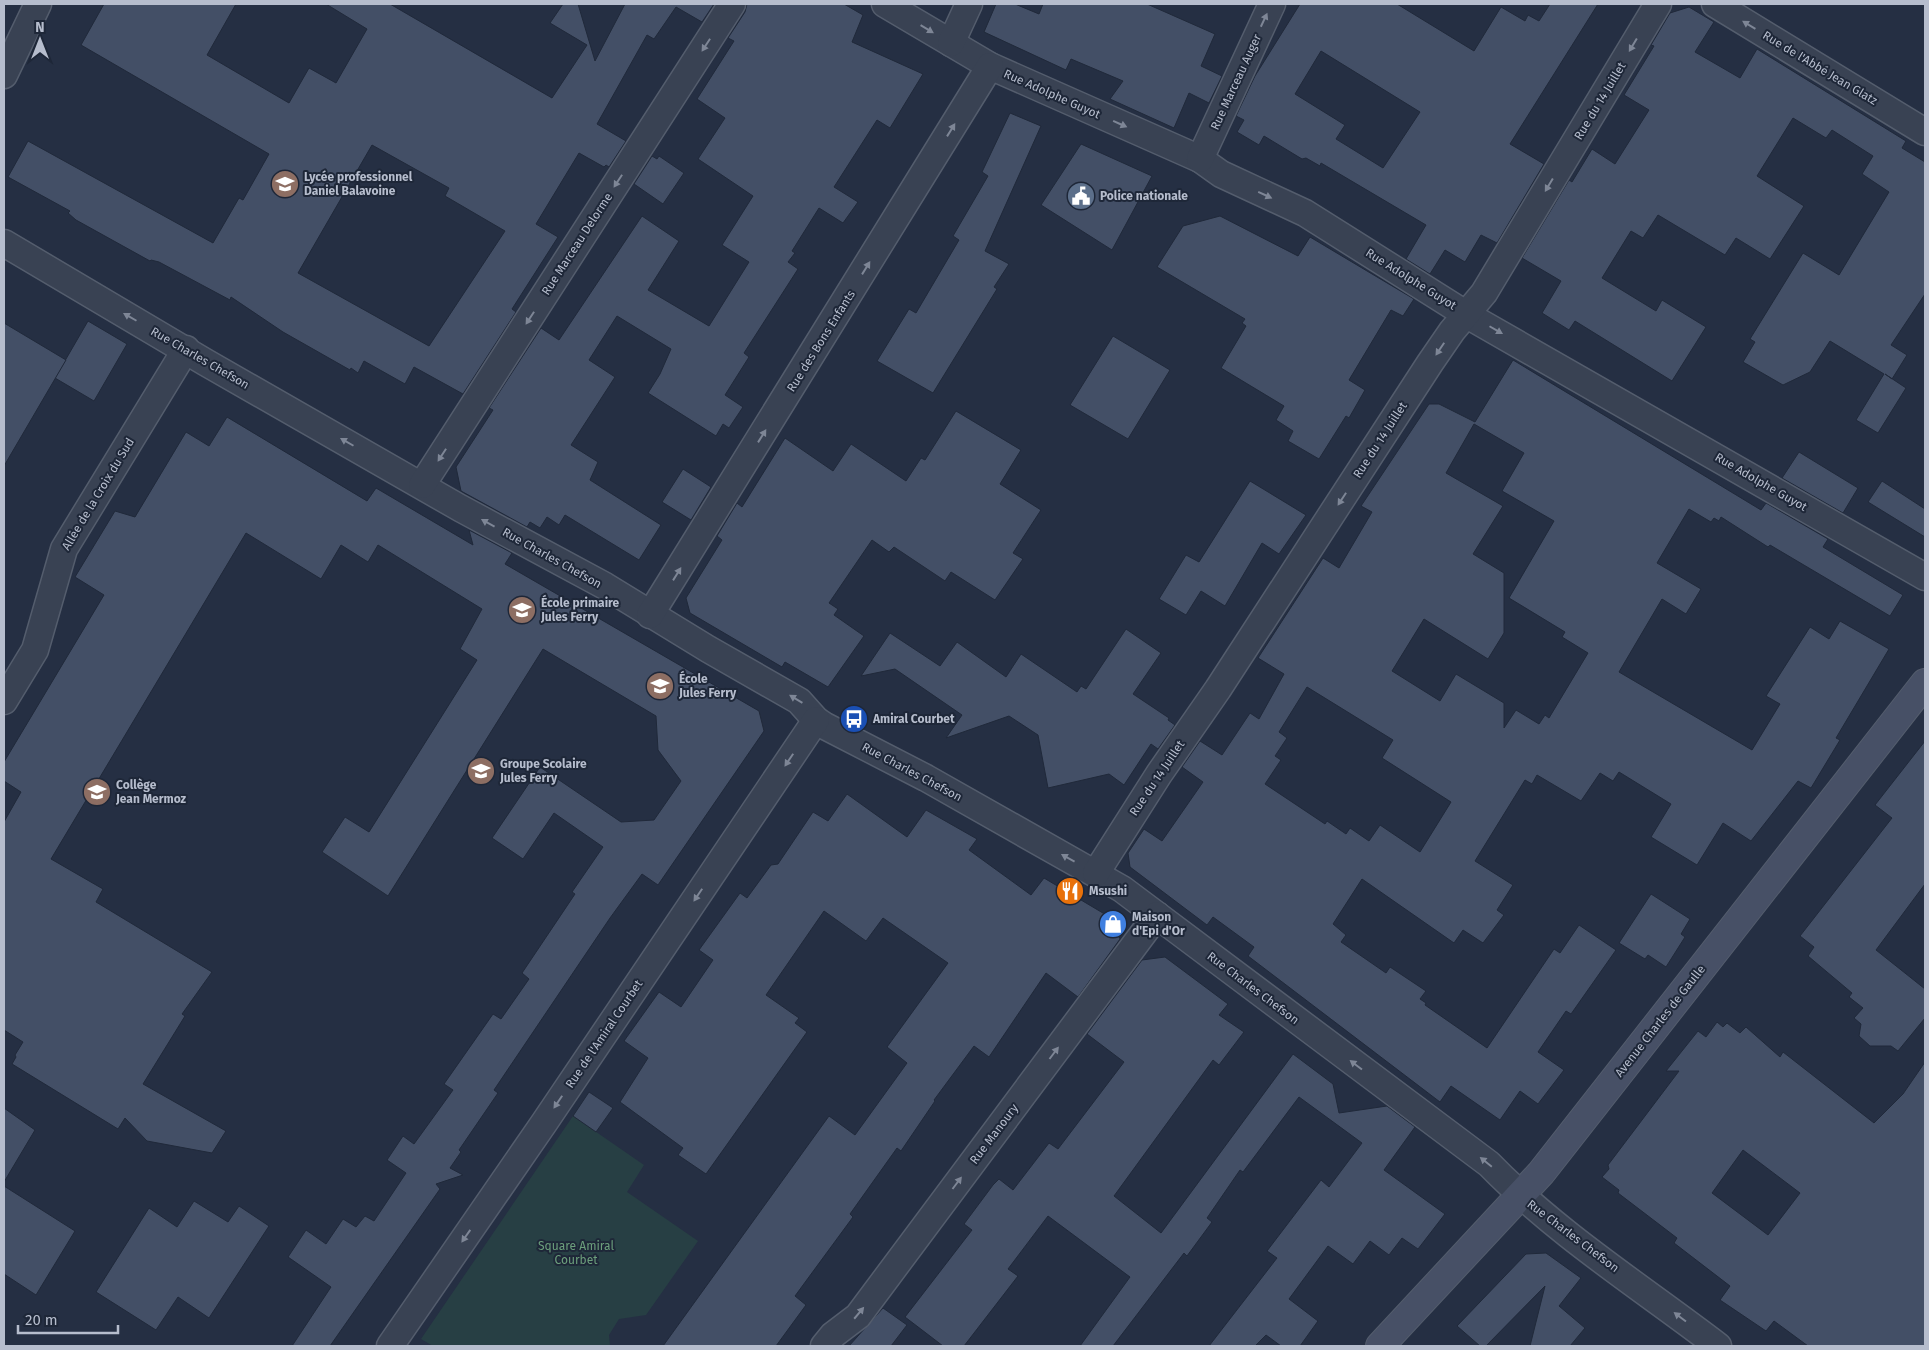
<svg xmlns="http://www.w3.org/2000/svg" width="1929" height="1350" viewBox="0 0 1929 1350" font-family="'Fira Sans',sans-serif">
<style>
.green{fill:#273f44}
.building{fill:#434f66;stroke:#20293a;fill-rule:evenodd}
.lines{fill:none;stroke-linecap:round;stroke-linejoin:round}
.street-casing{stroke:#545d6d;stroke-width:29}
.secondary-casing{stroke:#545d6d;stroke-width:30}
.street{stroke:#394253;stroke-width:26}
.secondary{stroke:#475066;stroke-width:28}
.oneway{fill:#7e8696}
.labels{text-anchor:middle;dominant-baseline:central;stroke-width:4;stroke-linejoin:round;paint-order:stroke}
.street-label{font-size:12px;fill:#b6bdcd;stroke:#1e2738}
.poi-label{font-size:12px;font-weight:bold;fill:#b6bdcd;stroke:#1e2738;text-anchor:start}
.park-label{font-size:12px;fill:#6c9f7c;stroke:#1e2738}
</style>
<rect width="100%" height="100%" fill="#252f43"/>
<!-- green -->
<polygon class="green" points="573,1116 644,1165 627,1192 698,1241 646,1315 619,1319 609,1335 610,1346 433,1346 421,1339"/>
<!-- building -->
<g class="building">
<path d="M104,4h132l-29,51 82,48 20,-35 27,15 31,-54 -41,-25h64l162,94 35,-53 -37,-22 13,-19h15l17,57 30,-57h89l-12,18 -26,-15 -22,32 -7,-4 -50,89 29,17 -17,26 -3,-2 -2,2 -25,-14 -43,71 22,13 -46,72 4,3 -53,82 -49,-27 -9,17 -41,-23 -6,12 -7,-5 -1,2 -67,-38 -52,-35 -1,3 -71,-38 -8,-2 -1,1 -74,-41 -8,-7 2,-2 -62,-34 20,-36 185,102 26,-45 4,2 26,-46 -188,-109zM372,145l77,43 -4,8 60,35 -76,115 -131,-73z"/>
<polygon points="747,4 844,4 863,15 852,42 923,74 890,128 877,120 834,187 858,202 843,223 819,208 792,251 795,253 788,262 798,269 744,353 749,357 725,395 743,407 729,428 723,424 716,436 648,393 660,374 671,349 617,316 589,360 615,377 571,445 598,462 590,480 661,525 639,560 565,515 559,525 547,517 540,528 530,522 527,527 461,491 456,467 493,410 489,408 541,328 559,340 642,216 679,241 648,290 709,326 749,262 722,245 753,196 698,159 725,118 697,99 734,41 728,38 745,12"/>
<polygon points="996,4 1015,4 1039,14 1043,4 1147,4 1215,34 1201,66 1222,76 1209,103 1189,93 1174,128 1110,99 1123,81 1071,59 1066,70 984,32"/>
<path d="M1300,4h97l77,47 27,-44 24,14 3,-6 11,6 11,-17h48l-88,140 34,20 -47,79 -16,-8 -16,27 -20,-12 -15,24 -24,-15 20,-34 -105,-62 -1,3 -14,-8 -4,1 -38,-23 -5,9 -22,-13 7,-12 -8,-4 19,-40zM1321,51l99,61 -37,56 -47,-29 9,-14 -50,-31z"/>
<polygon points="1689,7 1714,22 1695,52 1740,78 1757,49 1906,141 1902,148 1925,162 1925,294 1891,345 1907,355 1892,379 1885,374 1906,388 1878,433 1856,420 1884,374 1830,341 1810,372 1783,385 1743,362 1755,342 1750,339 1803,253 1839,275 1889,192 1862,174 1873,156 1832,130 1826,138 1793,118 1757,176 1804,206 1770,259 1736,238 1725,255 1658,215 1643,238 1631,231 1602,278 1656,311 1662,300 1706,327 1672,381 1575,321 1569,330 1542,313 1561,281 1522,258 1569,180 1572,182 1592,149 1615,164 1649,110 1624,95 1654,46 1651,45 1670,13"/>
<polygon points="1010,113 1041,126 985,251 1009,264 994,287 997,289 933,393 877,361 909,309 916,313 959,240 953,236 988,176 982,172"/>
<polygon points="1081,144 1152,176 1112,250 1041,205"/>
<polygon points="652,156 657,159 659,156 684,173 663,204 634,184"/>
<polygon points="1220,216 1298,256 1310,237 1414,299 1403,316 1391,310 1349,380 1365,390 1349,418 1346,416 1319,459 1288,441 1293,431 1276,420 1284,406 1221,368 1246,326 1242,323 1245,319 1157,267 1183,226"/>
<polygon points="88,321 127,344 94,401 55,378"/>
<polygon points="4,323 66,360 4,466"/>
<polygon points="1113,336 1170,370 1128,439 1070,405"/>
<path d="M1513,360l248,150 5,-7 62,36 -5,8 80,48 -13,21 -120,-71 -2,2 -47,-30 -2,4 -5,-3 -3,4 -22,-13 -32,54 44,26 -15,25 -24,-15 -43,73 133,78 28,-46 -14,-8 44,-69 19,12 11,-18 49,28 -53,89 4,2 -29,48 -13,-7 -47,60 -28,-18 -26,42 -46,-28 20,-33 -52,-32 -6,9 -13,-8 -19,28 -44,-26 -5,9 -7,-4 -50,81 38,24 -16,25 7,5 -21,28 -20,-13 -9,13 -92,-64 -29,45 13,11 -5,7 45,31 4,-6 36,24 -6,8 6,4 -1,2 62,43 67,-99 6,4 19,-28 37,25 -45,64 -5,-3 -28,41 26,18 -26,34 -18,-13 -20,29 -49,-34 -11,16 -192,-146 6,-9 -41,-30 -6,8 -77,-58 -2,-14 16,-24 18,12 41,-59 -21,-15 18,-26 22,14 28,-42 9,6 25,-45 -26,-16 65,-100 16,10 33,-56 -11,-6 68,-102h10l36,18zM1474,424l50,29 -22,38 52,30 -45,77 56,34 -3,5 26,16 -39,65 -4,-3 -6,9 -23,-14 -12,18v-25l-48,-29 -16,27 -48,-30 32,-52 64,40 16,-26v-60l-31,-19 30,-48 -57,-33zM1307,687l86,53 -11,18 69,44 -31,50 -40,-27 -11,16 -19,-13 -4,6 -19,-13 -2,3 -60,-40 16,-24 -6,-4 12,-18 -8,-6z"/>
<polygon points="956,411 1021,450 1000,484 1041,510 1013,553 1023,559 995,600 951,572 945,581 894,547 889,552 872,540 829,603 838,609 834,615 864,636 828,687 785,662 782,667 690,613 686,598 722,540 717,536 737,503 742,507 785,438 833,471 851,444 906,481 921,458 925,460"/>
<polygon points="227,417 367,501 376,488 473,545 469,530 512,553 505,564 759,711 764,731 658,885 642,874 610,918 494,1090 498,1093 459,1150 461,1152 450,1168 463,1175 436,1184 440,1189 330,1346 292,1346 331,1287 288,1257 306,1230 326,1244 343,1219 356,1227 365,1216 374,1221 406,1173 387,1160 403,1136 414,1144 453,1090 444,1084 493,1014 501,1019 529,979 522,973 575,894 572,892 603,847 554,813 523,859 492,838 540,767 621,822 654,820 681,781 658,750 656,716 543,649 388,896 322,852 345,817 369,832 477,660 460,649 482,609 378,545 368,562 341,545 321,579 246,533 51,859 103,889 96,902 212,972 182,1014 185,1016 143,1084 226,1131 212,1153 147,1141 125,1118 118,1129 12,1064 16,1057 15,1055 23,1042 4,1030 4,822 21,792 4,781 4,762 104,595 75,577 115,511 135,517 186,432 209,446"/>
<polygon points="1799,452 1858,488 1843,513 1782,478"/>
<polygon points="683,469 711,487 691,520 662,502"/>
<polygon points="1250,481 1306,515 1279,554 1262,543 1225,606 1201,591 1186,615 1159,599 1186,555 1199,562"/>
<polygon points="1882,481 1925,509 1925,537 1868,502"/>
<polygon points="1126,629 1161,653 1133,694 1169,718 1168,720 1175,725 1158,749 1151,744 1124,785 1109,774 1048,788 1038,735 1009,716 946,738 962,715 895,669 861,676 890,633 940,666 957,642 1006,677 1021,654 1077,692 1081,686 1086,689"/>
<polygon points="1925,741 1925,884 1876,950 1925,989 1925,1018 1898,1051 1891,1046 1870,1046 1859,1036 1861,1024 1854,1018 1863,1008 1849,997 1852,993 1808,956 1814,947 1800,936 1892,818 1875,805"/>
<polygon points="847,794 907,837 926,810 977,839 969,850 1031,895 1044,878 1113,919 1120,939 1078,997 1046,973 989,1057 974,1046 934,1100 935,1101 901,1151 897,1148 850,1214 853,1217 795,1296 806,1305 776,1346 663,1346 829,1116 855,1135 907,1063 887,1047 948,963 883,918 866,941 824,911 766,995 799,1018 795,1023 807,1032 706,1174 678,1155 683,1148 620,1102 648,1058 624,1041 659,992 681,1007 713,960 699,950 740,893 747,898 771,865 778,864 813,812 828,821"/>
<polygon points="1651,894 1690,919 1681,934 1685,937 1666,967 1648,955 1645,959 1619,943"/>
<polygon points="1165,957 1228,1004 1219,1015 1244,1032 1219,1065 1213,1060 1114,1196 1161,1233 1293,1054 1333,1084 1339,1113 1387,1106 1415,1127 1384,1170 1445,1214 1418,1249 1402,1238 1389,1255 1370,1241 1353,1264 1328,1246 1289,1299 1318,1321 1300,1346 1281,1346 1266,1335 1255,1346 1209,1346 1277,1258 1267,1251 1321,1180 1329,1187 1362,1143 1299,1097 1243,1172 1240,1170 1207,1218 1212,1222 1187,1256 1184,1253 1113,1346 1080,1346 1130,1277 1048,1216 1008,1269 1018,1276 964,1346 943,1346 905,1317 972,1230 964,1224 993,1185 999,1179 1013,1190 1049,1143 1058,1149 1124,1062 1087,1034 1142,960"/>
<path d="M1717,1022l6,5 4,-4 13,10 6,-6 34,30 3,-5 91,71 29,-29 22,-32v284h-117l-34,-25 -8,10 -46,-31 10,-14 -56,-43 3,-5 -59,-45 1,-3 -17,-13 7,-8 -1,-4 71,-94h-13l32,-40 8,6zM1743,1150l57,43 -32,42 -56,-42z"/>
<polygon points="589,1092 613,1108 596,1132 573,1116"/>
<polygon points="4,1108 35,1130 4,1182"/>
<polygon points="4,1186 75,1231 36,1295 4,1274"/>
<polygon points="194,1201 228,1222 239,1206 269,1226 209,1318 178,1297 156,1330 96,1292 149,1208 177,1227"/>
<polygon points="1546,1253 1581,1278 1559,1306 1585,1328 1570,1346 1530,1346 1545,1286 1486,1346 1480,1346 1457,1326 1526,1254"/>
<polygon points="883,1308 907,1325 891,1346 849,1346"/>
</g>
<g class="lines">
<defs>
<g id="street">
<polyline points="885,4 990,66 1200,159 1221,174 1305,213 1467,315 1925,577"/>
<polyline points="1715,4 1925,132"/>
<polyline points="951,43 969,4"/>
<polyline points="4,75 38,4"/>
<polyline points="1200,159 1272,4"/>
<path d="M4,243l201,119 255,146 145,78 103,63 91,52 17,19 9,6 101,52 196,111 367,275c68,70 152,123 229,182"/>
<polyline points="422,485 732,4"/>
<polyline points="650,615 990,66"/>
<polyline points="4,701 35,650 64,549 186,349"/>
<polyline points="1096,873 1159,774 1218,689 1430,363 1452,331 1484,293 1658,4"/>
<polyline points="390,1346 544,1123 816,720"/>
<polyline points="824,1346 833,1335 858,1316 1157,915"/>
</g>
<polyline id="secondary" points="1380,1346 1541,1173 1925,683"/>
</defs>
<!-- street casing -->
<use href="#street" class="street-casing"/>
<!-- secondary casing -->
<use href="#secondary" class="secondary-casing"/>
<!-- street -->
<use href="#street" class="street"/>
<!-- secondary -->
<use href="#secondary" class="secondary"/>
</g>
<!-- one-way arrows -->
<defs><path id="oneway-solid" d="M-6-.8H1V-3.2L6.5 0L1 3.2V.8H-6Z" transform="scale(1.25)"/></defs>
<g class="oneway">
<use href="#oneway-solid" transform="translate(1264 20) rotate(-65)"/>
<use href="#oneway-solid" transform="translate(1749 25) rotate(-149)"/>
<use href="#oneway-solid" transform="translate(927 29) rotate(31)"/>
<use href="#oneway-solid" transform="translate(706 45) rotate(123)"/>
<use href="#oneway-solid" transform="translate(1633 45) rotate(121)"/>
<use href="#oneway-solid" transform="translate(1120 124) rotate(24)"/>
<use href="#oneway-solid" transform="translate(951 130) rotate(-58)"/>
<use href="#oneway-solid" transform="translate(618 181) rotate(123)"/>
<use href="#oneway-solid" transform="translate(1549 185) rotate(121)"/>
<use href="#oneway-solid" transform="translate(1265 195) rotate(25)"/>
<use href="#oneway-solid" transform="translate(866 268) rotate(-58)"/>
<use href="#oneway-solid" transform="translate(130 317) rotate(-150)"/>
<use href="#oneway-solid" transform="translate(530 318) rotate(123)"/>
<use href="#oneway-solid" transform="translate(1496 330) rotate(30)"/>
<use href="#oneway-solid" transform="translate(1440 349) rotate(124)"/>
<use href="#oneway-solid" transform="translate(762 436) rotate(-58)"/>
<use href="#oneway-solid" transform="translate(347 442) rotate(-150)"/>
<use href="#oneway-solid" transform="translate(442 455) rotate(123)"/>
<use href="#oneway-solid" transform="translate(1342 499) rotate(123)"/>
<use href="#oneway-solid" transform="translate(488 523) rotate(-151)"/>
<use href="#oneway-solid" transform="translate(677 574) rotate(-58)"/>
<use href="#oneway-solid" transform="translate(796 699) rotate(-149)"/>
<use href="#oneway-solid" transform="translate(789 760) rotate(124)"/>
<use href="#oneway-solid" transform="translate(1068 858) rotate(-151)"/>
<use href="#oneway-solid" transform="translate(698 895) rotate(124)"/>
<use href="#oneway-solid" transform="translate(1054 1053) rotate(-53)"/>
<use href="#oneway-solid" transform="translate(1356 1065) rotate(-143)"/>
<use href="#oneway-solid" transform="translate(558 1102) rotate(124)"/>
<use href="#oneway-solid" transform="translate(1486 1162) rotate(-141)"/>
<use href="#oneway-solid" transform="translate(957 1183) rotate(-53)"/>
<use href="#oneway-solid" transform="translate(466 1236) rotate(125)"/>
<use href="#oneway-solid" transform="translate(859 1313) rotate(-50)"/>
<use href="#oneway-solid" transform="translate(1680 1317) rotate(-143)"/>
</g>
<!-- icons -->
<defs>
<symbol id="school-disc" viewBox="-11 -11 22 22"><circle r="9.5" fill="#8d6e63" stroke="#1e2738"/><path d="M0-5L7-2L0 1L-7-2ZM-4 1L0 2.5L4 1V4Q0 6-4 4Z" fill="#fff"/></symbol>
<symbol id="civic-disc" viewBox="-11 -11 22 22"><circle r="9.5" fill="#5c6f8a" stroke="#1e2738"/><path d="M-.6-6.5H3V-4.5H.6V-3L4-1V1h2V6H-6V1h2V-1L-.6-3ZM-1.2 2.5V6h2.4V2.5Z" fill="#fff"/></symbol>
<symbol id="bus-disc" viewBox="-11 -11 22 22"><circle r="9.5" fill="#1a4fb4" stroke="#1e2738"/><path d="M-5-6H5V4H4V6H2V4H-2V6H-4V4H-5ZM-3.5-4V0h7V-4ZM-3.5 1.2v1.5H-2V1.2ZM2 1.2v1.5H3.5V1.2Z" fill="#fff"/></symbol>
<symbol id="restaurant-disc" viewBox="-11 -11 22 22"><circle r="9.5" fill="#e8710a" stroke="#1e2738"/><path d="M-5-6h1v4h1v-4h1v4h1v-4h1v5L-1.5 .5V6h-2V.5L-5-1ZM5-6V6H3V1.5H1.5Q1.5-4 5-6Z" fill="#fff"/></symbol>
<symbol id="shop-disc" viewBox="-11 -11 22 22"><circle r="9.5" fill="#3f7fe0" stroke="#1e2738"/><path d="M-5-2.5h2.3a2.7 3.5 0 0 1 5.4 0H5L5.5 6h-11ZM-1.5-2.5h3a1.5 2.3 0 0 0-3 0Z" fill="#fff"/></symbol>
</defs>
<g fill-rule="evenodd">
<use href="#school-disc" x="269" y="168" width="32" height="32"/>
<use href="#civic-disc" x="1065" y="180" width="32" height="32"/>
<use href="#school-disc" x="506" y="594" width="32" height="32"/>
<use href="#school-disc" x="644" y="670" width="32" height="32"/>
<use href="#bus-disc" x="838" y="703" width="32" height="32"/>
<use href="#school-disc" x="465" y="755" width="32" height="32"/>
<use href="#school-disc" x="81" y="776" width="32" height="32"/>
<use href="#restaurant-disc" x="1054" y="875" width="32" height="32"/>
<use href="#shop-disc" x="1097" y="908" width="32" height="32"/>
</g>
<g class="labels">
<!-- street labels -->
<g class="street-label">
<text transform="translate(1820 68) rotate(31)">Rue de l'Abbé Jean Glatz</text>
<text transform="translate(1236 82) rotate(-65)">Rue Marceau Auger</text>
<text transform="translate(1052 94) rotate(24)">Rue Adolphe Guyot</text>
<text transform="translate(1600 101) rotate(-59)">Rue du 14 Juillet</text>
<text transform="translate(577 244) rotate(-57)">Rue Marceau Delorme</text>
<text transform="translate(1411 279) rotate(32)">Rue Adolphe Guyot</text>
<text transform="translate(821 341) rotate(-58)">Rue des Bons Enfants</text>
<text transform="translate(200 358) rotate(30)">Rue Charles Chefson</text>
<text transform="translate(1380 440) rotate(-57)">Rue du 14 Juillet</text>
<text transform="translate(1761 482) rotate(30)">Rue Adolphe Guyot</text>
<text transform="translate(98 494) rotate(-59)">Allée de la Croix du Sud</text>
<text transform="translate(552 558) rotate(29)">Rue Charles Chefson</text>
<text transform="translate(912 772) rotate(28)">Rue Charles Chefson</text>
<text transform="translate(1157 778) rotate(-56)">Rue du 14 Juillet</text>
<text transform="translate(1253 988) rotate(37)">Rue Charles Chefson</text>
<text transform="translate(1660 1021) rotate(-52)">Avenue Charles de Gaulle</text>
<text transform="translate(604 1034) rotate(-56)">Rue de l'Amiral Courbet</text>
<text transform="translate(994 1134) rotate(-53)">Rue Manoury</text>
<text transform="translate(1573 1236) rotate(37)">Rue Charles Chefson</text>
</g>
<!-- poi labels -->
<g class="poi-label">
<text x="304" y="177">Lycée professionnel<tspan x="304" dy="14">Daniel Balavoine</tspan></text>
<text x="1100" y="196">Police nationale</text>
<text x="541" y="603">École primaire<tspan x="541" dy="14">Jules Ferry</tspan></text>
<text x="679" y="679">École<tspan x="679" dy="14">Jules Ferry</tspan></text>
<text x="873" y="719">Amiral Courbet</text>
<text x="500" y="764">Groupe Scolaire<tspan x="500" dy="14">Jules Ferry</tspan></text>
<text x="116" y="785">Collège<tspan x="116" dy="14">Jean Mermoz</tspan></text>
<text x="1089" y="891">Msushi</text>
<text x="1132" y="917">Maison<tspan x="1132" dy="14">d'Epi d'Or</tspan></text>
</g>
<!-- park labels -->
<g class="park-label">
<text x="576" y="1246">Square Amiral<tspan x="576" dy="14">Courbet</tspan></text>
</g>
</g>
<!-- border -->
<rect width="1929" height="1350" fill="none" stroke="#b6bdcd" stroke-width="10"/>
<!-- north arrow -->
<g transform="translate(40 40)" stroke="#1e2738" stroke-width="4" paint-order="stroke">
<path d="M0-4L9 19L0 12L-9 19Z" fill="#b6bdcd"/>
<text y="-8" font-size="14" font-weight="bold" text-anchor="middle" fill="#b6bdcd">N</text>
</g>
<!-- scale -->
<path d="M18 1325v8h100v-8" fill="none" stroke="#b6bdcd" stroke-width="2.5"/>
<text x="25" y="1325" font-size="15" fill="#b6bdcd" stroke="#1e2738" stroke-width="4" paint-order="stroke">20 m</text>
</svg>
